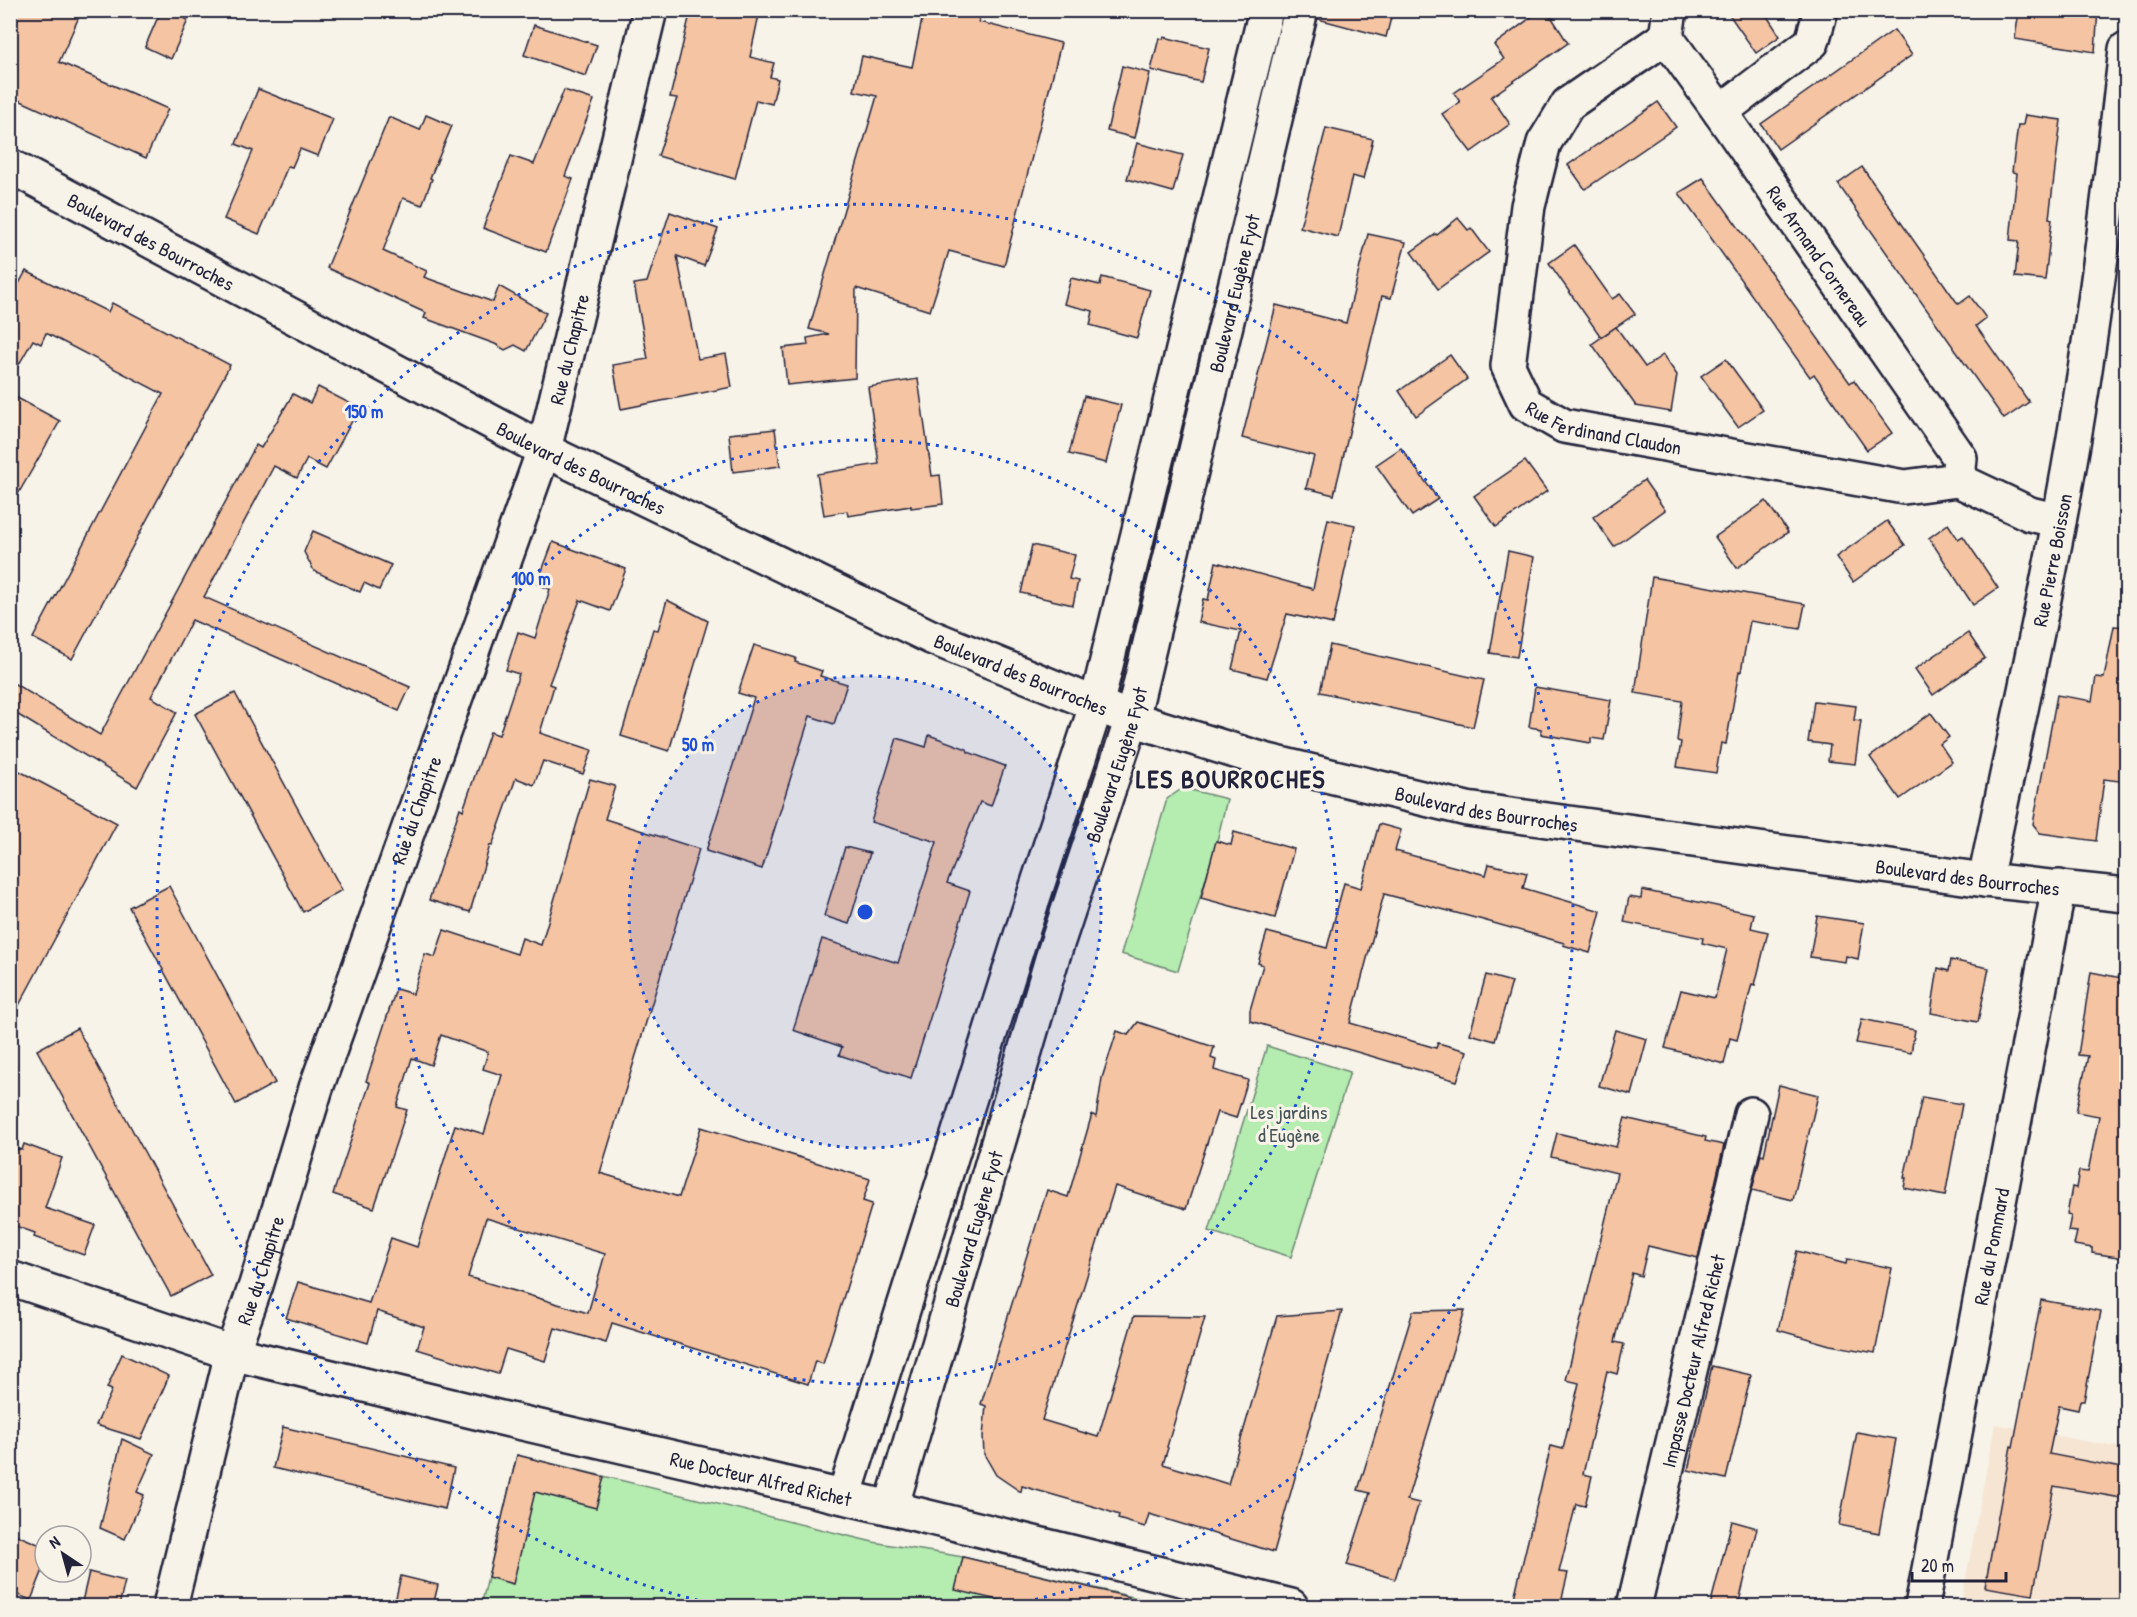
<svg xmlns="http://www.w3.org/2000/svg" width="2137" height="1617" viewBox="0 0 2137 1617" font-family="'Patrick Hand',sans-serif">
<style>
.built{fill:#f6e5d3}
.green{fill:#b5ecaf;stroke:#6c8775;stroke-width:1.5}
.building{fill:#f4c4a3;stroke:#22223b;stroke-width:1.5;fill-rule:evenodd}
.lines{fill:none;stroke-linecap:round;stroke-linejoin:round}
.minor-casing{stroke:#22223b;stroke-width:38}
.major-casing{stroke:#22223b;stroke-width:38}
.minor{stroke:#f7f3e8;stroke-width:33}
.major{stroke:#f7f3e8;stroke-width:33}
.ring{fill:none;stroke:#1d4ed8;stroke-width:3;stroke-dasharray:3 6}
.labels{text-anchor:middle;dominant-baseline:central;stroke-width:6;stroke-linejoin:round;paint-order:stroke}
.street-label{font-size:20px;fill:#22223b;stroke:#f7f3e8}
.park-label{font-size:20px;fill:#475458;stroke:#f7f3e8}
.district-label{font-size:26px;font-weight:bold;letter-spacing:1.5px;fill:#22223b;stroke:#f7f3e8}
.centre{fill:#1d4ed8;stroke:#f7f3e8;stroke-width:3}
.ring-label{font-size:18px;text-anchor:middle;font-weight:bold;fill:#1d4ed8;stroke:#f7f3e8;stroke-width:6;stroke-linejoin:round;paint-order:stroke}
</style>
<rect width="100%" height="100%" fill="#f7f3e8"/>
<filter id="ink" filterUnits="userSpaceOnUse"><feTurbulence type="fractalNoise" baseFrequency=".0167" numOctaves="2"/><feDisplacementMap in="SourceGraphic" scale="12" xChannelSelector="R" yChannelSelector="G"/><feConvolveMatrix kernelMatrix="1 2 1 2 8 2 1 2 1" color-interpolation-filters="sRGB"/></filter>
<g filter="url(#ink)">
<!-- built -->
<polygon class="built" points="1995,1424 2121,1448 2126,1429 2126,1606 1993,1606 1962,1599"/>
<!-- green -->
<g class="green">
<polygon points="1183,788 1227,799 1217,841 1178,971 1121,954 1167,799"/>
<polygon points="1267,1046 1350,1072 1291,1257 1209,1231"/>
<polygon points="517,1455 873,1542 963,1557 1171,1606 481,1606"/>
</g>
<!-- building -->
<g class="building">
<polygon points="10,10 82,10 59,62 168,109 146,158 10,96"/>
<polygon points="161,10 167,10 188,20 171,59 145,47"/>
<polygon points="691,10 760,10 750,57 774,63 770,77 778,79 772,104 756,100 735,179 658,156 677,98 670,97"/>
<polygon points="924,10 981,10 979,22 1061,43 1004,266 949,251 930,311 856,288 855,378 787,385 783,348 808,345 807,338 829,334 809,329 877,96 854,91 862,56 912,67"/>
<polygon points="1319,10 1393,10 1386,37 1318,19"/>
<polygon points="1541,10 1547,10 1568,43 1491,97 1510,124 1471,152 1442,114 1460,102 1454,93 1504,59 1494,45"/>
<polygon points="1726,10 1763,10 1780,36 1756,53"/>
<polygon points="2019,10 2098,10 2095,52 2015,39"/>
<polygon points="534,25 597,45 586,76 524,55"/>
<polygon points="1894,30 1912,55 1778,149 1761,124"/>
<polygon points="1164,37 1209,48 1201,82 1151,70 1159,38 1163,39"/>
<polygon points="1122,66 1150,73 1135,138 1107,131"/>
<polygon points="258,89 333,119 318,156 300,149 292,167 288,166 259,234 224,219 253,151 236,144"/>
<polygon points="564,90 594,100 565,176 573,179 546,252 483,228 511,156 534,164"/>
<polygon points="1658,102 1676,127 1585,189 1568,165"/>
<polygon points="426,115 452,126 430,178 432,179 422,205 403,198 383,251 427,271 424,277 493,302 499,286 546,313 526,351 515,345 505,350 495,344 424,318 426,313 327,268 389,117 420,130"/>
<polygon points="2025,115 2061,120 2049,218 2052,219 2045,280 2015,277 2019,241 2010,240 2017,173 2012,172 2018,125 2023,125"/>
<polygon points="1326,128 1373,139 1363,179 1352,176 1338,237 1300,227"/>
<polygon points="1137,143 1183,155 1173,192 1127,179"/>
<polygon points="1862,167 1956,301 1959,304 1970,296 1986,318 1976,326 2029,402 2004,419 1838,184"/>
<polygon points="1703,178 1850,383 1854,380 1892,433 1867,450 1814,374 1810,377 1679,193"/>
<polygon points="670,212 718,229 704,266 677,256 698,359 726,354 732,387 621,409 613,365 648,359 634,284 647,282"/>
<polygon points="1458,218 1468,230 1471,228 1489,252 1438,289 1411,252 1436,234 1437,235"/>
<polygon points="1368,234 1406,242 1391,298 1382,296 1334,495 1306,488 1314,456 1242,438 1276,305 1346,323"/>
<polygon points="1574,245 1612,299 1620,294 1635,314 1601,337 1549,263"/>
<polygon points="26,271 108,312 112,303 230,365 72,659 33,638 163,394 46,333 41,344 33,340 10,380 10,300"/>
<polygon points="1102,277 1150,290 1137,338 1090,325 1093,311 1064,304 1071,278 1100,285"/>
<polygon points="1616,327 1645,367 1663,355 1677,375 1671,412 1636,406 1592,344"/>
<polygon points="1450,355 1467,379 1416,416 1399,391"/>
<polygon points="1726,359 1763,410 1738,427 1701,376"/>
<polygon points="918,379 932,476 940,475 943,504 911,508 911,506 848,516 847,511 824,515 817,474 879,464 868,387"/>
<polygon points="318,387 359,408 326,469 307,459 297,478 274,466 204,597 410,687 399,711 192,620 151,697 177,712 137,787 10,710 10,681 100,735 256,445 261,448 293,394 310,403"/>
<polygon points="10,394 60,421 10,508"/>
<polygon points="1084,396 1121,405 1106,463 1069,454"/>
<polygon points="775,429 780,466 733,472 729,434"/>
<polygon points="1401,448 1438,499 1412,516 1376,465"/>
<polygon points="1525,461 1547,491 1496,527 1474,496"/>
<polygon points="1644,480 1665,510 1614,547 1593,517"/>
<polygon points="1766,501 1788,532 1737,568 1715,537"/>
<polygon points="1328,519 1355,525 1333,624 1287,614 1267,678 1232,669 1241,631 1198,622 1203,599 1208,600 1216,562 1313,589"/>
<polygon points="1887,521 1905,545 1853,582 1836,557"/>
<polygon points="1948,524 1958,539 1963,536 1998,588 1973,605 1929,538"/>
<polygon points="313,531 391,565 379,590 364,583 360,592 314,571 304,552"/>
<polygon points="553,542 626,569 610,611 580,600 549,684 554,686 540,733 592,750 583,774 543,761 534,785 516,778 492,846 490,845 470,912 429,900 460,808 463,810 490,732 499,735 519,674 506,670 518,632 535,638 550,589 537,584"/>
<polygon points="1032,545 1075,555 1069,579 1078,581 1073,605 1021,593"/>
<polygon points="1508,551 1534,557 1517,657 1490,653"/>
<polygon points="1652,577 1805,604 1800,629 1750,621 1741,672 1739,671 1726,744 1721,743 1716,773 1677,767 1681,742 1677,741 1682,701 1635,693"/>
<polygon points="667,600 708,621 669,751 621,736 653,629 658,630"/>
<polygon points="2114,626 2127,627 2127,782 2104,779 2096,841 2040,833 2033,824 2057,695 2092,701 2096,677 2104,678"/>
<polygon points="1968,633 1985,658 1933,695 1915,669"/>
<polygon points="754,645 796,658 795,662 822,671 820,676 847,684 834,724 810,716 762,869 706,851 754,698 738,693"/>
<polygon points="1330,645 1484,680 1473,727 1320,692"/>
<polygon points="1535,687 1611,700 1604,740 1591,738 1591,743 1541,734 1541,729 1529,727"/>
<polygon points="235,693 342,890 303,912 195,714"/>
<polygon points="1814,701 1856,706 1854,720 1861,721 1855,764 1828,761 1830,745 1808,742"/>
<polygon points="1931,713 1949,737 1940,744 1952,762 1900,799 1870,757"/>
<polygon points="929,735 967,749 968,752 1005,766 991,806 980,802 947,883 970,891 911,1078 839,1055 842,1047 793,1030 822,939 898,963 937,842 871,822 897,738 926,747"/>
<polygon points="10,766 117,823 10,1022"/>
<path d="M590,779l25,7 -10,33 94,30 -99,324 79,24 22,-70 169,52 -7,22 9,3 -49,160 -8,-3 -7,23 -196,-61 -6,20 -51,-15 -10,33 -39,-12 -8,25 -81,-25 7,-22 -47,-16 -9,32 -82,-25 12,-36 71,21 22,-65 26,9 38,-122 29,9 18,-59 -19,-6 5,-17 -47,-17 -10,30 -19,-7 -15,49 10,3 -33,98 -41,-14 37,-111 -4,-2 30,-92 17,5 12,-40 10,3 9,-27 73,24 5,-16 19,7zM486,1218l119,36 -17,59 -120,-36z"/>
<polygon points="1379,824 1401,830 1395,851 1486,875 1489,864 1527,873 1523,888 1601,911 1590,953 1563,945 1564,943 1483,920 1384,894 1350,1023 1436,1048 1438,1043 1467,1051 1457,1081 1250,1021 1250,1010 1263,965 1258,963 1267,932 1327,948 1344,883 1361,888"/>
<polygon points="1234,832 1294,849 1275,918 1201,898 1216,841 1231,845"/>
<polygon points="845,847 870,853 849,924 824,916"/>
<polygon points="169,886 275,1083 236,1104 129,907"/>
<polygon points="1642,890 1754,914 1751,928 1768,932 1755,985 1752,984 1737,1040 1730,1038 1724,1064 1665,1048 1681,990 1715,998 1727,949 1702,943 1703,938 1624,922 1629,897 1641,899"/>
<polygon points="1817,916 1864,923 1858,959 1846,956 1845,962 1810,957"/>
<polygon points="1951,960 1989,968 1978,1022 1931,1013 1938,968 1949,971"/>
<polygon points="2091,972 2127,979 2127,1028 2119,1074 2127,1076 2127,1245 2124,1258 2092,1253 2092,1248 2074,1245 2077,1232 2068,1231 2071,1216 2067,1215 2072,1187 2076,1188 2079,1171 2088,1172 2099,1116 2076,1112 2088,1056 2078,1055"/>
<polygon points="1486,975 1512,982 1495,1041 1470,1034"/>
<polygon points="1862,1019 1915,1030 1911,1053 1856,1043"/>
<polygon points="1138,1022 1214,1047 1211,1058 1216,1060 1214,1070 1248,1080 1236,1118 1217,1112 1186,1209 1115,1186 1042,1420 1098,1437 1134,1316 1205,1317 1167,1447 1168,1448 1163,1464 1228,1484 1277,1316 1342,1311 1274,1552 1149,1514 1145,1527 1118,1519 1119,1515 1099,1508 1022,1486 1021,1492 996,1475 984,1454 983,1436 986,1406 981,1404 1047,1190 1068,1197 1092,1114 1096,1117 1102,1078 1117,1031 1128,1035"/>
<polygon points="77,1028 211,1275 171,1296 37,1050"/>
<polygon points="1615,1030 1647,1039 1632,1095 1599,1086"/>
<polygon points="1779,1085 1818,1095 1793,1200 1752,1190 1761,1154 1764,1155"/>
<polygon points="1922,1097 1962,1104 1945,1196 1904,1188 1906,1178 1904,1178"/>
<polygon points="1625,1118 1706,1137 1705,1141 1724,1145 1698,1258 1648,1246 1641,1276 1632,1273 1615,1342 1624,1344 1617,1374 1607,1371 1583,1474 1592,1476 1585,1506 1576,1504 1559,1572 1568,1573 1560,1606 1512,1606 1551,1446 1563,1449 1579,1383 1566,1380 1617,1173 1551,1157 1557,1133 1616,1147"/>
<polygon points="24,1144 62,1158 45,1208 95,1225 84,1255 34,1237 35,1233 10,1224 10,1147 22,1150"/>
<polygon points="1797,1251 1846,1264 1847,1259 1892,1268 1875,1353 1830,1345 1778,1330"/>
<polygon points="2041,1300 2101,1311 2084,1401 2080,1401 2078,1410 2059,1406 2049,1454 2127,1469 2127,1499 2054,1486 2033,1595 1985,1587 2011,1446 2013,1447"/>
<polygon points="1465,1310 1407,1500 1419,1503 1395,1579 1347,1565 1370,1493 1358,1490 1413,1311"/>
<polygon points="122,1354 169,1376 141,1439 96,1425 112,1390 107,1388"/>
<polygon points="1712,1366 1751,1375 1726,1479 1688,1470"/>
<polygon points="283,1427 454,1468 445,1509 273,1468"/>
<polygon points="1857,1432 1896,1439 1879,1533 1839,1525"/>
<polygon points="122,1439 154,1454 137,1492 144,1495 125,1539 100,1528"/>
<polygon points="517,1455 604,1477 596,1508 535,1492 513,1584 488,1577"/>
<polygon points="1732,1521 1757,1528 1738,1606 1710,1606"/>
<polygon points="10,1532 45,1547 45,1565 31,1600 10,1592"/>
<polygon points="963,1557 1129,1597 1128,1606 1023,1606 955,1590"/>
<polygon points="89,1572 125,1581 119,1606 81,1606"/>
<polygon points="401,1576 438,1585 433,1606 394,1606"/>
</g>
<g class="lines">
<defs>
<g id="minor">
<path id="s1" d="M1670,10l-4,27 -98,67 -24,39 -16,63 -20,160 18,38 38,22 340,61 54,-7 72,34 29,7"/>
<path id="s2" d="M1666,37l54,75 240,346 -2,22"/>
<polyline points="1720,112 1812,42 1821,10"/>
<path id="s3" d="M1985,880c31,-151 66,-302 91,-454 21,-125 36,-251 50,-377"/>
<path id="s4" d="M10,1278l222,75 269,65 390,90 400,98"/>
<polyline points="844,1497 1023,929 1096,706 1266,10"/>
<path id="s5" d="M891,1508l161,-549 80,-240 169,-709"/>
<path id="s6" d="M170,1606l62,-253 24,-68 60,-197 228,-638 106,-440"/>
<path id="s7" d="M1634,1606l117,-492"/>
<path id="s8" d="M1922,1606l137,-719"/>
</g>
<g id="major">
<path id="s9" d="M10,166l534,284 387,187 201,82 132,41 203,49 518,71 141,15"/>
</g>
</defs>
<!-- minor casing -->
<use href="#minor" class="minor-casing"/>
<!-- major casing -->
<use href="#major" class="major-casing"/>
<!-- minor -->
<use href="#minor" class="minor"/>
<!-- major -->
<use href="#major" class="major"/>
</g>
</g>
<!-- distance rings -->
<circle cx="865" cy="912" r="236" fill="#1d4ed8" fill-opacity=".12"/>
<g class="ring">
<circle cx="865" cy="912" r="236"/>
<circle cx="865" cy="912" r="472"/>
<path d="M724 1606A708 708 0 1 1 1006 1606"/>
</g>
<g class="labels">
<!-- street labels -->
<g class="street-label">
<text stroke="none"><textPath href="#s9" startOffset="160">Boulevard des Bourroches</textPath></text>
<text stroke="none"><textPath href="#s2" startOffset="267">Rue Armand Cornereau</textPath></text>
<text stroke="none"><textPath href="#s5" startOffset="1263">Boulevard Eugène Fyot</textPath></text>
<text stroke="none"><textPath href="#s6" startOffset="1320">Rue du Chapitre</textPath></text>
<text stroke="none"><textPath href="#s1" startOffset="543">Rue Ferdinand Claudon</textPath></text>
<text stroke="none"><textPath href="#s9" startOffset="646">Boulevard des Bourroches</textPath></text>
<text stroke="none"><textPath href="#s3" startOffset="327">Rue Pierre Boisson</textPath></text>
<text stroke="none"><textPath href="#s9" startOffset="1132">Boulevard des Bourroches</textPath></text>
<text stroke="none"><textPath href="#s5" startOffset="777">Boulevard Eugène Fyot</textPath></text>
<text stroke="none"><textPath href="#s9" startOffset="1618">Boulevard des Bourroches</textPath></text>
<text stroke="none"><textPath href="#s6" startOffset="834">Rue du Chapitre</textPath></text>
<text stroke="none"><textPath href="#s9" startOffset="2104">Boulevard des Bourroches</textPath></text>
<text stroke="none"><textPath href="#s5" startOffset="291">Boulevard Eugène Fyot</textPath></text>
<text stroke="none"><textPath href="#s8" startOffset="366">Rue du Pommard</textPath></text>
<text stroke="none"><textPath href="#s6" startOffset="348">Rue du Chapitre</textPath></text>
<text stroke="none"><textPath href="#s7" startOffset="252">Impasse Docteur Alfred Richet</textPath></text>
<text stroke="none"><textPath href="#s4" startOffset="778">Rue Docteur Alfred Richet</textPath></text>
</g>
<!-- park labels -->
<g class="park-label">
<text x="1289" y="1111">Les jardins<tspan x="1289" dy="23">d'Eugène</tspan></text>
</g>
<!-- district labels -->
<g class="district-label">
<text x="1231" y="778">LES BOURROCHES</text>
</g>
</g>
<circle cx="865" cy="912" r="9" class="centre"/>
<g class="ring-label">
<text x="364" y="418">150 m</text>
<text x="531" y="585">100 m</text>
<text x="698" y="751">50 m</text>
</g>
<!-- margin -->
<rect width="2137" height="1617" fill="none" stroke="#f7f3e8" stroke-width="36"/>
<rect x="18" y="18" width="2101" height="1581" fill="none" stroke="#22223b" stroke-width="2" filter="url(#ink)"/>
<!-- north arrow -->
<g transform="translate(63 1554) rotate(324)"><circle r="28" fill="#f7f3e8" stroke="#a29fa3" stroke-width="1.5"/>
<path d="M0-4.5L10 22L0 15L-10 22Z" fill="#22223b"/>
<text y="-9" font-size="16" font-weight="bold" text-anchor="middle" fill="#22223b">N</text>
</g>
<!-- scale -->
<path d="M1912 1572v9h94v-9" fill="none" stroke="#22223b" stroke-width="3"/>
<text x="1921" y="1572" font-size="18" fill="#22223b" stroke="#f7f3e8" stroke-width="4.5" paint-order="stroke">20 m</text>
</svg>
